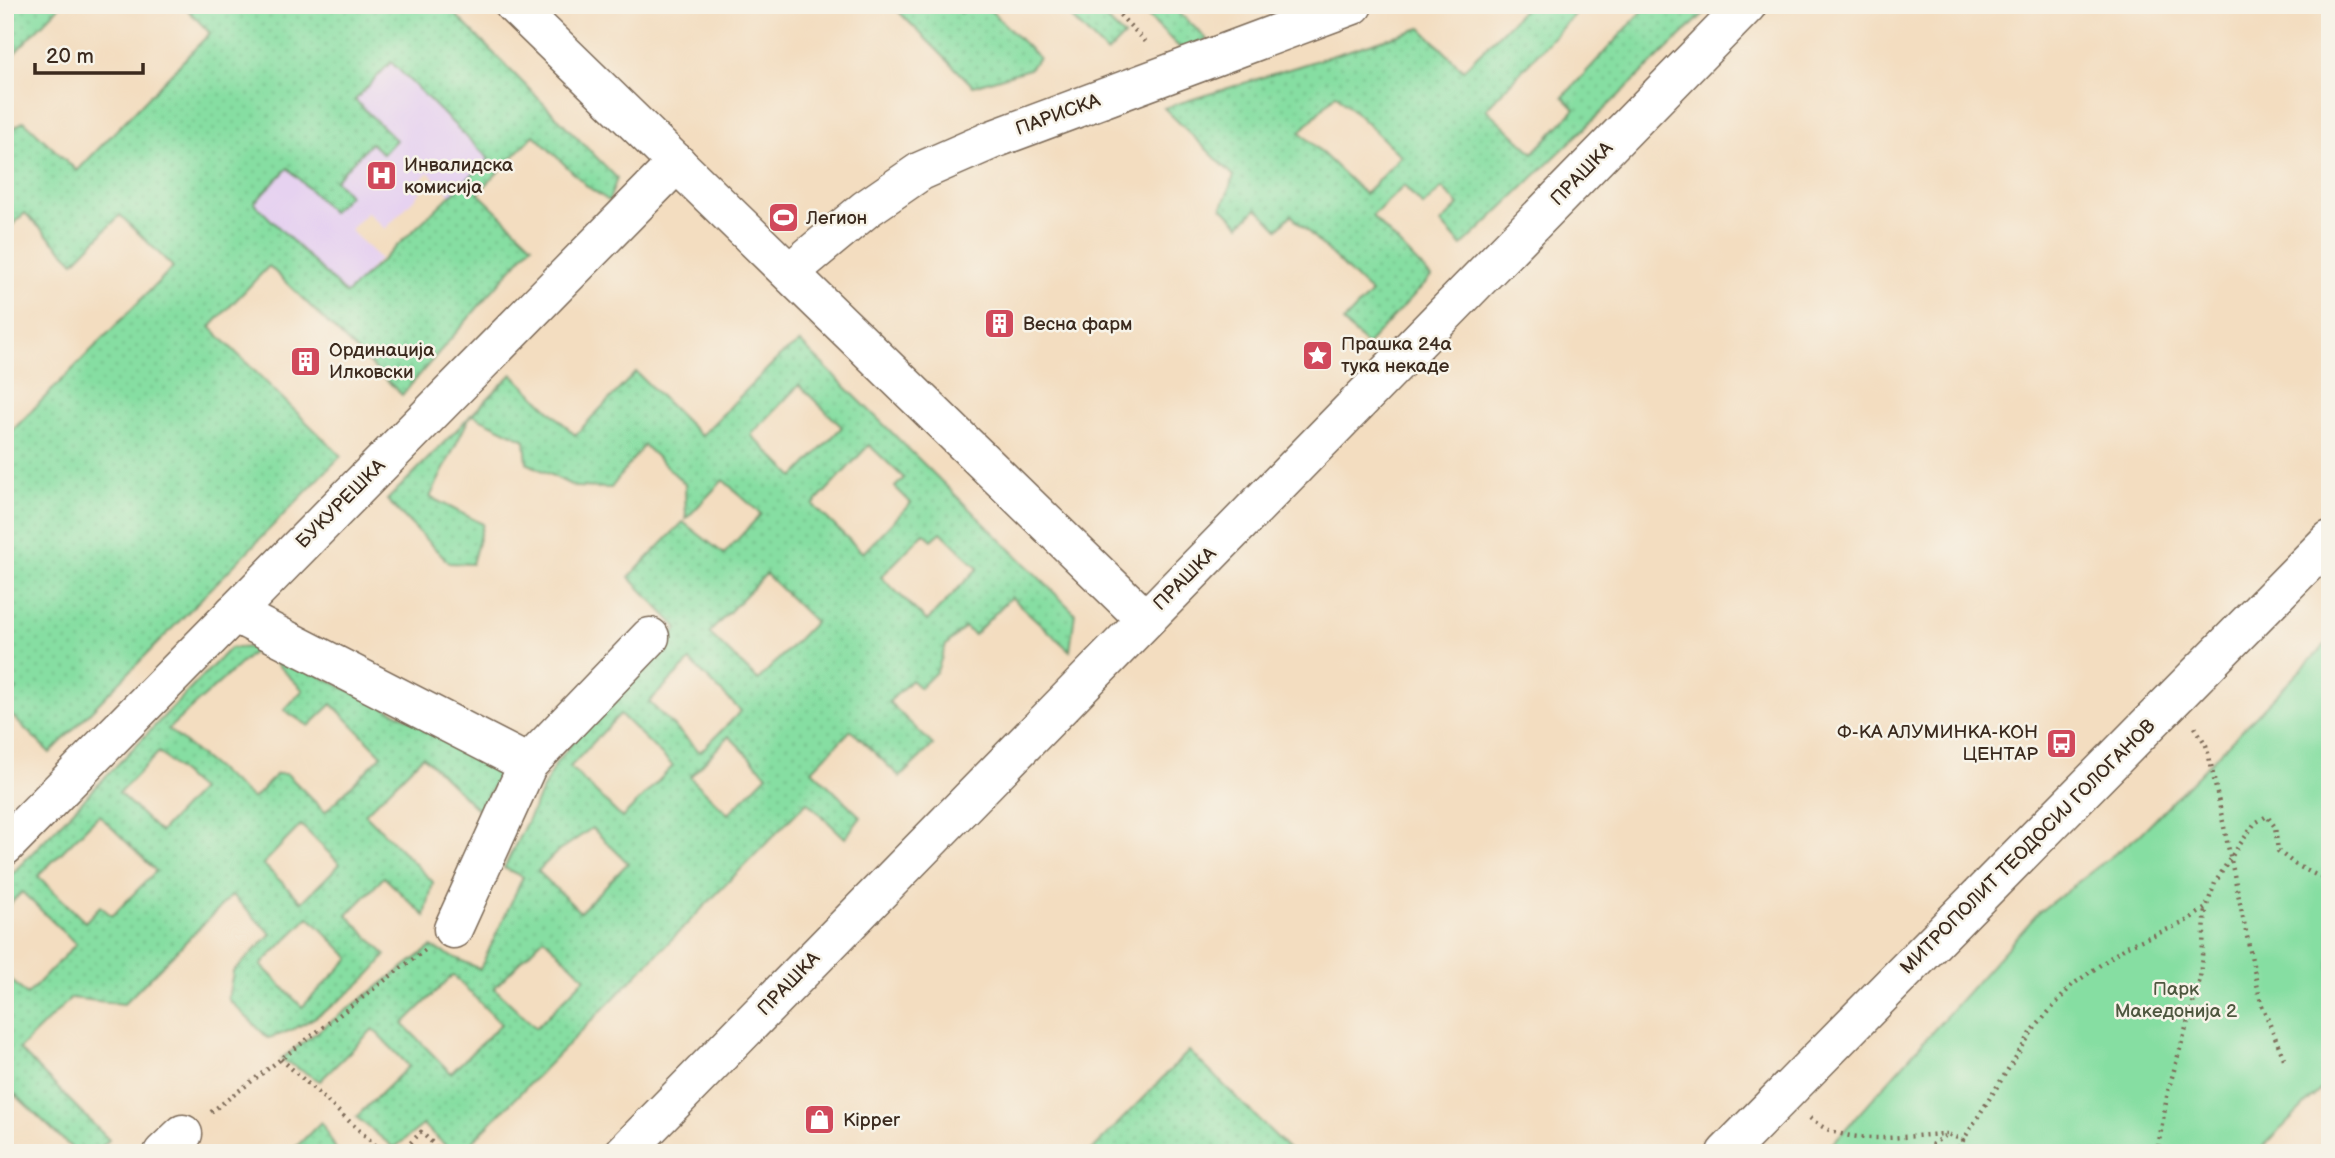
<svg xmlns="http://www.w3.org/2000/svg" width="2335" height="1158" viewBox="0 0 2335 1158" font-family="'Balsamiq Sans',sans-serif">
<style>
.built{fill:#e6d2f0}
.grass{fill:url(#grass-dots);stroke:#608460;stroke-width:2;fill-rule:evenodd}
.park{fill:#86dea2;stroke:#608460;stroke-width:2}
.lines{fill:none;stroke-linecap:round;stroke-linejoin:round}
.minor-casing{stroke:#7b6957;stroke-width:41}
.path{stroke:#7b6957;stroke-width:4.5;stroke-dasharray:2 5;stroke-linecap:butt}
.minor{stroke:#fff;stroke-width:38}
.labels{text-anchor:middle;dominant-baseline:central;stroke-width:5;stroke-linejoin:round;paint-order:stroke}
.street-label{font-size:19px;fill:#3b2a1e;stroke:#f7f3e8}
.poi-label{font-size:19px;fill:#3b2a1e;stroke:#f7f3e8;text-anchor:start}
.park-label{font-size:19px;fill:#4e573f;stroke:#f7f3e8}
</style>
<defs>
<pattern id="grass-dots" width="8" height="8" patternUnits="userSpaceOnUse" patternTransform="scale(1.75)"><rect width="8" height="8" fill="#86dea2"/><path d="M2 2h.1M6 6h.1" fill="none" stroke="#75bf8b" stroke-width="1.8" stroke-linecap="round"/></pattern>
</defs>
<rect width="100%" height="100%" fill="#f7f3e8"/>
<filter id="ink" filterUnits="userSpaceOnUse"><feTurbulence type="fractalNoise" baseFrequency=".0143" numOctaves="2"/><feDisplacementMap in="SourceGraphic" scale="14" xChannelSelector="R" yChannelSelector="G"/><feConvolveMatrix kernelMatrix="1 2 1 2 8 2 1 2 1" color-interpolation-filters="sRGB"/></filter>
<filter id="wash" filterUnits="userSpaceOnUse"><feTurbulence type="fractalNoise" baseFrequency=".00686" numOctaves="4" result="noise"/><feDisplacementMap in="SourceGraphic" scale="28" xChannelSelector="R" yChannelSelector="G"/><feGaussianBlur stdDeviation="1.57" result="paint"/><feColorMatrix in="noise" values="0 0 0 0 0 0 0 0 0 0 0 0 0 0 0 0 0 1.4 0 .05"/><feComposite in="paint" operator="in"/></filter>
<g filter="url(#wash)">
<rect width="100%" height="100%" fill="#f3ddc0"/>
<!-- built -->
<polygon class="built" points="391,62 490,159 452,196 428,172 415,186 421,192 385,229 367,212 350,230 380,259 346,294 253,203 287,168 333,211 349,195 334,180 372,143 355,100"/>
<!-- grass -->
<g class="grass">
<polygon points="5,5 61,5 5,63"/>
<path d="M183,5h263l171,173 -8,23 -21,-14 -54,-52 -56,58 54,52 -130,150 -133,-129 -59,61 131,129 -291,297 -45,-44v-8l11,-11 -11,-12v-240l168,-171 -53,-52 -46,47 -49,-49 -20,19v-98l19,-13 53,50 133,-138zM391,62l98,97 -143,135 -92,-91 34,-35 44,44 17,-17 -14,-15 36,-37 12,11 13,-14 -41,-40z"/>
<polygon points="892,5 954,5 961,13 969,5 985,5 1039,58 1029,69 973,86"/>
<polygon points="1059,5 1091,5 1124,36 1107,53"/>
<polygon points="1136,5 1171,5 1207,39 1184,52"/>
<path d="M1528,5h55l-97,104 47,44 42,-44 -12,-12 85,-92h65l-251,241 -21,-23 18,-18 -17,-17 -19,18 -19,-20 -32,30 59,61 -64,68 -24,-23 28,-29 -80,-78 -13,14 -21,-21 -17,17 -18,-18 12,-31 -70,-68 257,-80 42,42zM1336,94l65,62 -36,38 -65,-62z"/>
<path d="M800,342l275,271 -5,38 -59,-54 -37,38 -9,-8 -19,18 -9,26 -17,17 -9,-8 -22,22 44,43 -33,32 -49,-47 -39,40 49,47 -16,21 -38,-36 -346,351h-7l-31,-28 -29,23 -38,-31 53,-51 -36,-37 -53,52 -39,-22 150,-112 49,22 43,-92 -19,-9 51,-104 56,-68 67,-68 -49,-51 54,-55 41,32 37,-40 -38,-34 -37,39 -1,-35 -41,-39 -33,43 -36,-1 -48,-24 -2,-23 -54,-26 -41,83 53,27 -11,40 -23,-1 -62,-63 125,-126 63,61 61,-63 65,64 79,-80zM799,385l43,42 -48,50 -43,-42zM869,445l35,33 -9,9 16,16 -48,50 -50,-48zM941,532l37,36 -51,53 -46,-44 43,-44 8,7zM766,574l49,48 -57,58 -49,-47zM690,661l51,50 -41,41 -51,-50zM620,714l53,52 -51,52 -52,-51zM729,736l38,39 -39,39 -38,-37zM592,828l36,35 -48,49 -42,-41 18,-18zM544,938l41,40 -49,50 -42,-40zM453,975l48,49 -50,49 -48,-49z"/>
<path d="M259,647l246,118 -26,46 -56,-55 -58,58 68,68 -8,34 -41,-39 -37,38 39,40c-23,32 -79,74 -118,83l-40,-39 5,-27 38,-38 -39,-39 -108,109 -53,-6 -52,51 90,91 -14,13h-18l-72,-68v-111l22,21 49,-51 -54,-52 -17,17v-28l225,-233zM259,647l44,43 -19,20 25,16 23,-22 50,51 -57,57 -38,-38h-10l-24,25 -85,-70zM159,752l41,38 -40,42 -41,-39zM99,815l57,56 -44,45 -12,-10 -15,16 -47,-46zM301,825l39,39 -38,38 -39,-38zM309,917l41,41 -48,49 -41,-42z"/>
<polygon points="1189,1051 1293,1153 1089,1153"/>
<polygon points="321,1122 338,1153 290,1153"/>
</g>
<!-- park -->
<polygon class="park" points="2330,640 2330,1080 2257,1153 1824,1153 2039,912 2139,835"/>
</g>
<g filter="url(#ink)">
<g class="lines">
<defs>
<g id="minor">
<polyline points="514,5 1145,619"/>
<polyline points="790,272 866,209 921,171 994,139 1353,5"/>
<polyline points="234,613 528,764"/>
<polyline points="5,846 677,163"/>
<polyline points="453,929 528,764 650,637"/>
<polyline points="163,1153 183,1134"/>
<polyline points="624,1153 1747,5"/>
<polyline points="1726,1153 2330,540"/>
</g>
</defs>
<!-- minor casing -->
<use href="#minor" class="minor-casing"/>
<!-- path -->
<g class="path">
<polyline points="1110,5 1146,42"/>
<polyline points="2195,727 2206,745 2211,765 2261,1003 2285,1061"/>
<polyline points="281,1059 384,1153"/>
<polyline points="211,1112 425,950"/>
<path d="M1810,1118c35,31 94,17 137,16"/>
<polyline points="401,1153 421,1132 443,1153"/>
<polyline points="1920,1153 1947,1134 1963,1140 1970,1153"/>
<polyline points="1955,1153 2033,1030 2072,985 2127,946 2183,923 2206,908 2215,883 2231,857 2255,823 2267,816 2275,827 2278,851 2296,865 2330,882"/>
<polyline points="2157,1153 2168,1091 2200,979 2206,909"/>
</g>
<!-- minor -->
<use href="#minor" class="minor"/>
</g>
</g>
<!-- icons -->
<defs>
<symbol id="hospital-square" viewBox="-11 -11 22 22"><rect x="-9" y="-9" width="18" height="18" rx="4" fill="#d1495b" stroke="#f7f3e8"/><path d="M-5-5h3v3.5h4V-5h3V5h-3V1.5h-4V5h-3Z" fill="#fff"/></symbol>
<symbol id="stadium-square" viewBox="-11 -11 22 22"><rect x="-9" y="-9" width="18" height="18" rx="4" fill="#d1495b" stroke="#f7f3e8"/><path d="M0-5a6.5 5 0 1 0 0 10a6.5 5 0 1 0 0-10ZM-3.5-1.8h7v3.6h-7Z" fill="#fff"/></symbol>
<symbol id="building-square" viewBox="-11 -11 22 22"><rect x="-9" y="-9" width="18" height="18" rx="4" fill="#d1495b" stroke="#f7f3e8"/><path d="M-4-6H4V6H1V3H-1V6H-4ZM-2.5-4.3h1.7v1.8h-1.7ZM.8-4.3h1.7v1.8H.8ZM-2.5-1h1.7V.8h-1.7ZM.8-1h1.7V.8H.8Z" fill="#fff"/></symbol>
<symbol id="sight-square" viewBox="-11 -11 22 22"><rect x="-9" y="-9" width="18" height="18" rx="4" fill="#d1495b" stroke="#f7f3e8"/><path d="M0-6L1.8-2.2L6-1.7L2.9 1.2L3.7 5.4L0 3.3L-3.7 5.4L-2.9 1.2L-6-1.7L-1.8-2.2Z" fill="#fff"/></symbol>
<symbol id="bus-square" viewBox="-11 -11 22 22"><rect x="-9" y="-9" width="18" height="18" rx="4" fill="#d1495b" stroke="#f7f3e8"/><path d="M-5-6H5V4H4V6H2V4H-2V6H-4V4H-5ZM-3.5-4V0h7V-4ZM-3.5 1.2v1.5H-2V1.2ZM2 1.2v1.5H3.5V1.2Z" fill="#fff"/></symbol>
<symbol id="shop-square" viewBox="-11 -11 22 22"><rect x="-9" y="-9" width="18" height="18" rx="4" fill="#d1495b" stroke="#f7f3e8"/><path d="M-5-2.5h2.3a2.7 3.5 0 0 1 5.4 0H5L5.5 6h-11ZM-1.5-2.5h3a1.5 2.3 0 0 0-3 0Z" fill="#fff"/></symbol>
</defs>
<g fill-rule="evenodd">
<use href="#hospital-square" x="364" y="158" width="35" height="35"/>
<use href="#stadium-square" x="766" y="200" width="35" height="35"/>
<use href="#building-square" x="982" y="306" width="35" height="35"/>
<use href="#sight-square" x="1300" y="338" width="35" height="35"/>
<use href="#building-square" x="288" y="344" width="35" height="35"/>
<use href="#bus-square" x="2044" y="726" width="35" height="35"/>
<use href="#shop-square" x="802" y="1102" width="35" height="35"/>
</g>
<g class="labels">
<!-- street labels -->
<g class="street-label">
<text transform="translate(1058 115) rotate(-20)">ПАРИСКА</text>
<text transform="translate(1582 174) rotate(-46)">ПРАШКА</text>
<text transform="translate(341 504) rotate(-45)">БУКУРЕШКА</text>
<text transform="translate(1185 579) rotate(-45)">ПРАШКА</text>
<text transform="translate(2028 847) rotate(-45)">МИТРОПОЛИТ ТЕОДОСИЈ ГОЛОГАНОВ</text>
<text transform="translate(789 984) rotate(-46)">ПРАШКА</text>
</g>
<!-- poi labels -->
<g class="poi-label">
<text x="404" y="165">Инвалидска<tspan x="404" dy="22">комисија</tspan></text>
<text x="806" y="218">Легион</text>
<text x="1023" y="324">Весна фарм</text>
<text x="1341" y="344">Прашка 24а<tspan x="1341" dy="22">тука некаде</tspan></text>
<text x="329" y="350">Ординација<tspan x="329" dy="22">Илковски</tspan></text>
<text x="2038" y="732" text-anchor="end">Ф-КА АЛУМИНКА-КОН<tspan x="2038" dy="22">ЦЕНТАР</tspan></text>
<text x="843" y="1120">Kipper</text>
</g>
<!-- park labels -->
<g class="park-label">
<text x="2176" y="989">Парк<tspan x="2176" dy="22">Македонија 2</tspan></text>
</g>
</g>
<!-- margin -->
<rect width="2335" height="1158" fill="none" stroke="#f7f3e8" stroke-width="28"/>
<!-- scale -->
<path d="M35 63v10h108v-10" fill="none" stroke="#3b2a1e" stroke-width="3.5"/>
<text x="46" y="63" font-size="21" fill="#3b2a1e" stroke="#f7f3e8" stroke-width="5" paint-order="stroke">20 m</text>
</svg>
